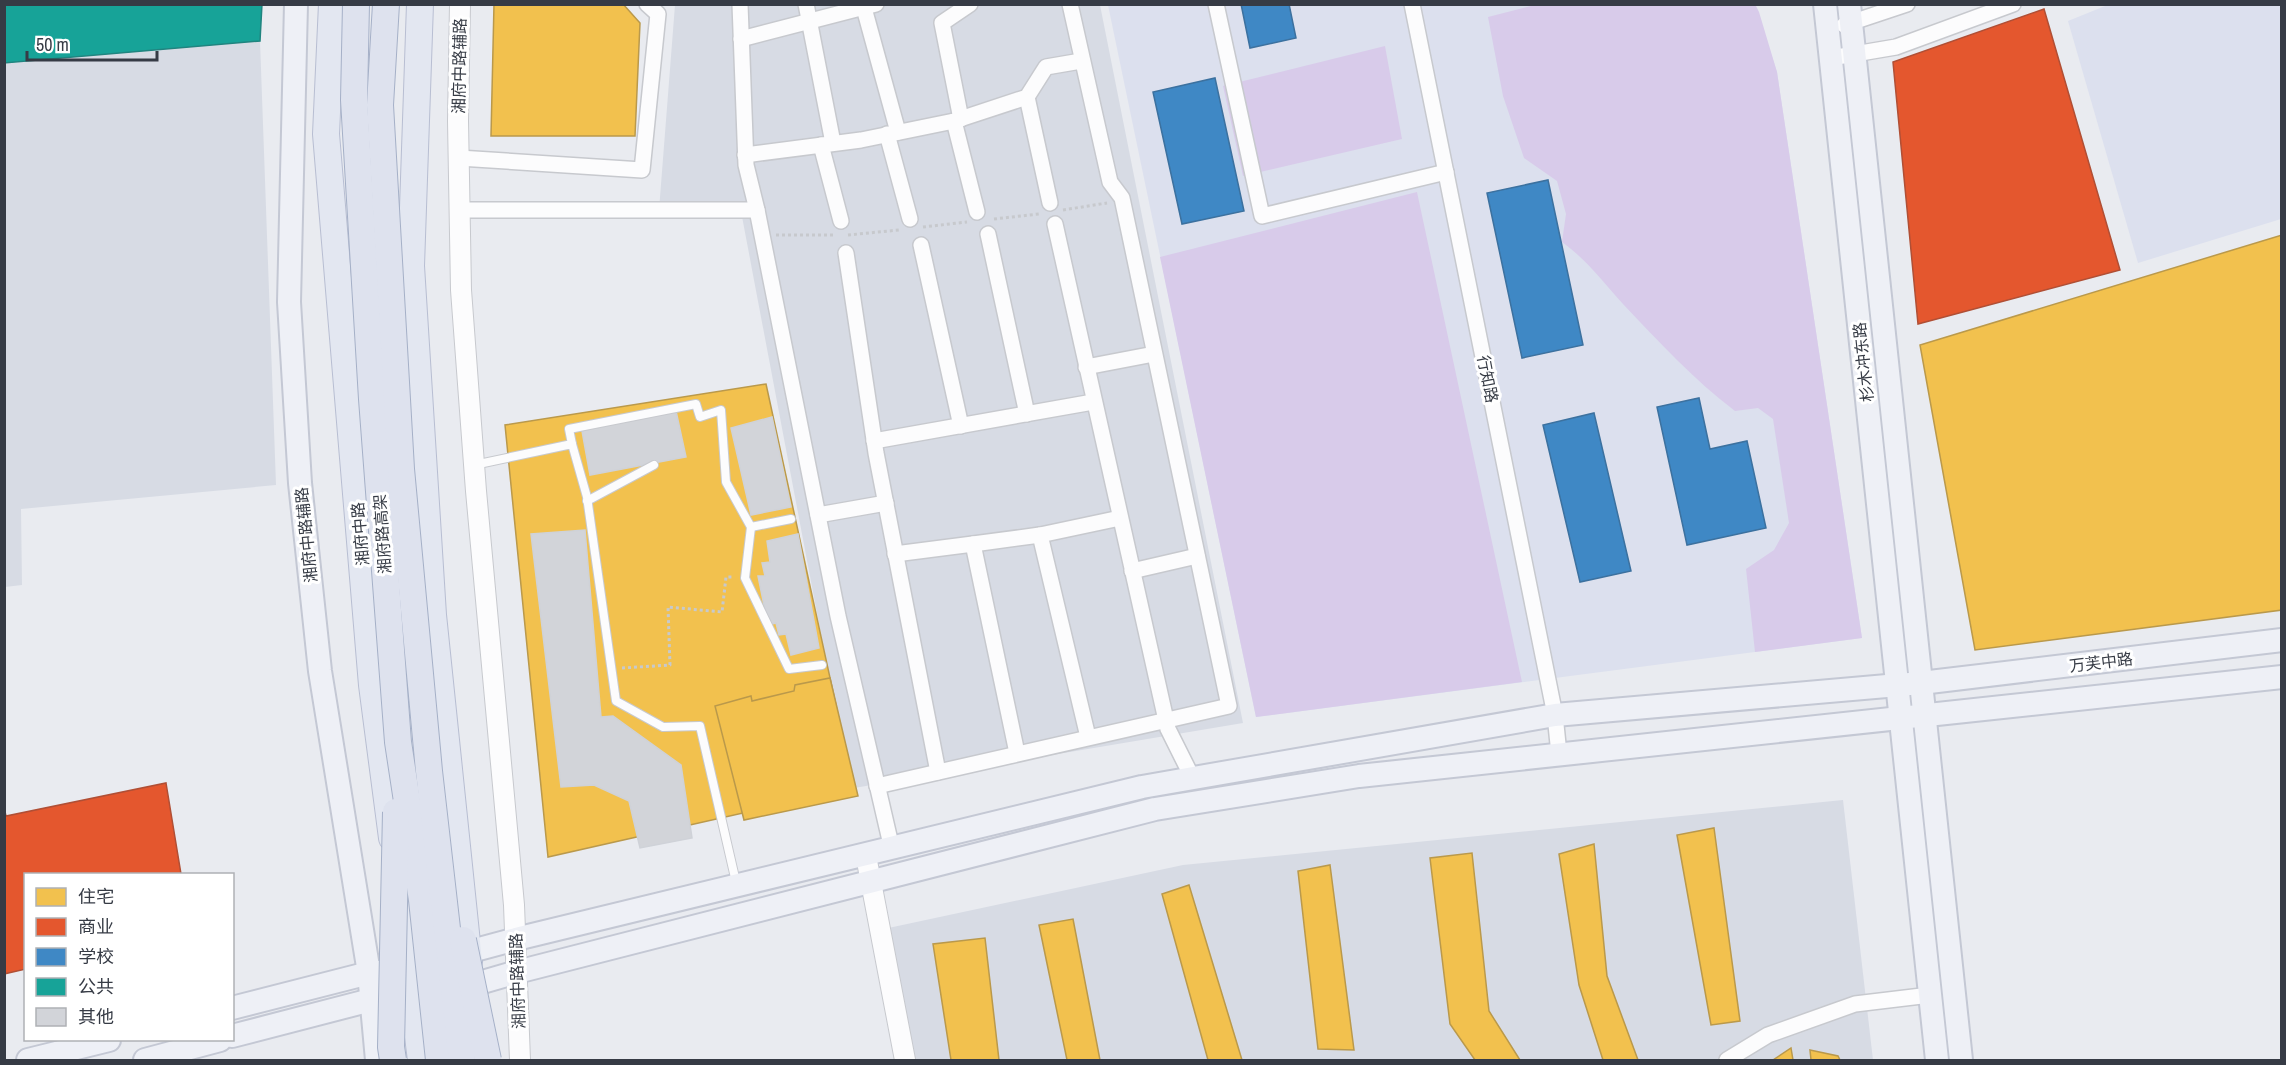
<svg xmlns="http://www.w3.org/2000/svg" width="2286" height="1065" viewBox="0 0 2286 1065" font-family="'Archivo Narrow','Noto Sans SC',sans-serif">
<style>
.residential{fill:#d7dbe4}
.education{fill:#dce0ee}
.green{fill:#d8cbea}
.homes{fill:#f2c14e;stroke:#ba994b;stroke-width:1.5}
.shops{fill:#e4572e;stroke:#b04f35;stroke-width:1.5}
.schools{fill:#3f88c5;stroke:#3c719f;stroke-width:1.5}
.public{fill:#17a398;stroke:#20847f;stroke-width:1.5}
.building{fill:#d2d4d9;stroke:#cfd2d8;stroke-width:1.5}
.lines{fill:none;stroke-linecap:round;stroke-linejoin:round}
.service-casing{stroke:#c7c9ce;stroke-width:10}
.minor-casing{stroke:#c7c9ce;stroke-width:18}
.tertiary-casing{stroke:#c7c9ce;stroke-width:22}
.secondary-casing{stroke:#c4c8d4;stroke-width:26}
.primary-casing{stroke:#b8bed2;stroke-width:28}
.path{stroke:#c7c9cd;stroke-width:3;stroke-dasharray:3 3;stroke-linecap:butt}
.service{stroke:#fcfcfd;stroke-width:8}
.minor{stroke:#fcfcfd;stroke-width:15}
.tertiary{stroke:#fcfcfd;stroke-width:20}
.secondary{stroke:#eef0f6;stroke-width:22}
.primary{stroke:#e3e7f1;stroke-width:26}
.trunk-bridge-casing{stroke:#a5b0c7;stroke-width:28;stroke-linecap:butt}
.trunk-bridge{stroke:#dee2ee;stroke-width:26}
.labels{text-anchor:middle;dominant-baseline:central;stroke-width:6;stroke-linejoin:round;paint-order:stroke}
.street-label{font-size:16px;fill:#363b45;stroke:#fff}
</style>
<rect width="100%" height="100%" fill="#e9ebf0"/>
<!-- residential -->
<g class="residential">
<polygon points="675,5 1100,5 1243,723 854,788 823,645 740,206 659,210"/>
<polygon points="260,41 276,485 21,509 22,585 5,587 5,63"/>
<polygon points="1843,800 1873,1060 896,1060 879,930 1183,865"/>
</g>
<!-- education -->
<g class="education">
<polygon points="2110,4 2281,5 2281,219 2138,263 2068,21"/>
<polygon points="1108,5 1755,5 1777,72 1862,638 1256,717"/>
</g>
<!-- green -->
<g class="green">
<path d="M1539,4h216l4,8 18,60 85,566 -107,14 -9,-83 28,-19 15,-27 -16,-104 -15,-11 -23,3c-42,-32 -76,-69 -112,-107 -22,-24 -35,-43 -61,-62l4,-28 -9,-33 -33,-23 -21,-62 -15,-79z"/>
<polygon points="1385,46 1402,139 1243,176 1223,86"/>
<polygon points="1417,192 1522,682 1256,717 1160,257"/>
</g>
<!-- homes -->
<g class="homes">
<polygon points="494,4 623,4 640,23 635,136 491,136"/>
<polygon points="2282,235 2282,610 1975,650 1920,345"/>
<polygon points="766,384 854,788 548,857 505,425"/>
<polygon points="830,678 858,796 744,820 715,706 751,696 752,701 794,691 795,685"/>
<polygon points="1714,828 1740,1021 1711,1025 1677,835"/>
<polygon points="1594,844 1607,976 1638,1060 1603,1060 1579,985 1559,854"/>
<polygon points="1472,853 1489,1011 1520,1060 1475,1060 1450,1024 1430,858"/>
<polygon points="1330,865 1354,1050 1318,1049 1298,871"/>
<polygon points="1189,885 1242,1060 1208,1060 1162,894"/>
<polygon points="1073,919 1100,1060 1067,1060 1039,925"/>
<polygon points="985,938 999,1060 951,1060 933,944"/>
<polygon points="1791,1048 1793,1060 1773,1060"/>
<polygon points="1810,1050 1838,1056 1840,1060 1811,1060"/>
</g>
<!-- shops -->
<g class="shops">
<polygon points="2044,9 2120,270 1918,324 1893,62"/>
<polygon points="166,783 181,874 26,874 26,969 4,974 4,808 6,816"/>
</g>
<!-- schools -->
<g class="schools">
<polygon points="1241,4 1289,4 1296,38 1250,48"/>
<polygon points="1215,78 1244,211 1182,224 1153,92"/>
<polygon points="1548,180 1583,345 1522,358 1487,193"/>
<polygon points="1699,398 1710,449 1747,441 1766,528 1687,545 1657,407"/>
<polygon points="1594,413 1631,571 1580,582 1543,425"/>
</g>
<!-- public -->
<polygon class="public" points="4,4 262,4 260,41 4,63"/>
<!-- building -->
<g class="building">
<polygon points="676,411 686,457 590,475 582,431"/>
<polygon points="772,417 791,507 751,515 731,428"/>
<polygon points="585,530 601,717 613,716 681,765 692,838 640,848 629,801 594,785 561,787 531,534"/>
<polygon points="798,534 819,648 791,655 786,634 779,635 776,623 768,625 758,576 765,576 762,563 770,562 767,541"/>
</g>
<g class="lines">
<defs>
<g id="service">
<polyline points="572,444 569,429 696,404 700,417 721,410 726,482 751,527 745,578 789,669 822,665"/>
<polyline points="474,465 572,444 587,497 616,701 663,727 700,726 736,882"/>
<polyline points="587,501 654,465"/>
<polyline points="751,527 791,519"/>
</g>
<g id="minor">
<polyline points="806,4 833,143"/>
<polyline points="1216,4 1262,216 1446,172"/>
<polyline points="1412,4 1555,715 1559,754"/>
<polyline points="864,8 898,132"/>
<polyline points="1844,25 1907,4"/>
<polyline points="741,39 876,4"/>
<polyline points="1831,58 1896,47 2013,4"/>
<polyline points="1027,97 1050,203"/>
<polyline points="961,119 942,23 970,4"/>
<polyline points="954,121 977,212"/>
<polyline points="887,134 910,219"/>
<polyline points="821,145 841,221"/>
<polyline points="745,155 861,140 954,121 1027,97 1046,67 1081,61"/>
<polyline points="459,158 642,170 658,14 647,4"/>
<polyline points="459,210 757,210 746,165 740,4"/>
<polyline points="757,210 838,616 892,849"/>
<polyline points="1055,224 1168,729 1193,779"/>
<polyline points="988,234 1027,414"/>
<polyline points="921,245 961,426"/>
<polyline points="846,253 876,453 938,772"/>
<polyline points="1086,367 1154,354"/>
<polyline points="874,441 1093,402"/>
<polyline points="818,515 886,503"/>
<polyline points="1040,535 1088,737"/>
<polyline points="973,544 1040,535 1120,518"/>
<polyline points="895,554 973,544 1017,753"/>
<polyline points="1132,571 1197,556"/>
<polyline points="877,786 1229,706 1122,198 1110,182 1070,4"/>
<polyline points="1727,1060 1768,1035 1855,1004 1930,995"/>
</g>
<g id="tertiary">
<polyline points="460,4 458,121 461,290 476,491 514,905 520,1060"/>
<polyline points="866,856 905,1060"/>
</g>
<g id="secondary">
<polyline points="296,4 289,302 300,483 320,671 369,973 377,1060"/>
<polyline points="1825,4 1937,1060"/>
<polyline points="1849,4 1961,1060"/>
<polyline points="453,956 516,939 1142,787 1555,715 1921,683 2282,640"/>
<polyline points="455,990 517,972 1155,809 1359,776 2282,677"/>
<polyline points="232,1008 369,973 409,969"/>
<polyline points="232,1036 371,1000 409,1003"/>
<polyline points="28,1060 109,1040"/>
<polyline points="145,1060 220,1040"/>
</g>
<g id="primary">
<polyline points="332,4 326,134 372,685 392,838"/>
<polyline points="420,4 411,266 433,615 469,962"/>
<polyline points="402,910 421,1060"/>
</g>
</defs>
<!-- service casing -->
<use href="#service" class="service-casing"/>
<!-- minor casing -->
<use href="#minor" class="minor-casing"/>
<!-- tertiary casing -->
<use href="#tertiary" class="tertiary-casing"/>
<!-- secondary casing -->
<use href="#secondary" class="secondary-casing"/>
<!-- primary casing -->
<use href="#primary" class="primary-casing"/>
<!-- path -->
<g class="path">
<polyline points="1063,210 1107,203"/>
<polyline points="994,219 1039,214"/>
<polyline points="923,227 967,222"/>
<polyline points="776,235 833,235"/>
<polyline points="848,235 899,230"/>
<polyline points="622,668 670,665 668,607 722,612 726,577 734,577"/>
</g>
<!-- service -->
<use href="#service" class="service"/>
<!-- minor -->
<use href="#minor" class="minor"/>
<!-- tertiary -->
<use href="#tertiary" class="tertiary"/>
<!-- secondary -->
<use href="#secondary" class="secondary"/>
<!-- primary -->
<use href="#primary" class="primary"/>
<defs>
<g id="trunk-bridge">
<polyline points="356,4 354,100 372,399 398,742 422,900 439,1060"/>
<polyline points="386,4 380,105 401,469 429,771 462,1060"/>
<polyline points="463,940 488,1060"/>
<polyline points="393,1060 391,1047 396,812"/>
</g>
</defs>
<!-- trunk-bridge casing -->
<use href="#trunk-bridge" class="trunk-bridge-casing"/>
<!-- trunk-bridge -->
<use href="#trunk-bridge" class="trunk-bridge"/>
</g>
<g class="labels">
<!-- street labels -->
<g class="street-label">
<text transform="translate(459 66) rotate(-89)">湘府中路辅路</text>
<text transform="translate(1863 362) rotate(-96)">杉木冲东路</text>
<text transform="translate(1488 379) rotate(79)">行知路</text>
<text transform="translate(360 534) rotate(-95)">湘府中路</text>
<text transform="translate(382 534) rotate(-94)">湘府路高架</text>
<text transform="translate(306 535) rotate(-96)">湘府中路辅路</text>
<text transform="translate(2101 662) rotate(-7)">万芙中路</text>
<text transform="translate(517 981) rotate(-92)">湘府中路辅路</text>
</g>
</g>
<!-- border -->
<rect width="2286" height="1065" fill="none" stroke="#363b45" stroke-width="12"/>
<!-- legend -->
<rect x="24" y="873" width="210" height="168" fill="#ffffff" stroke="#afb1b5" stroke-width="1.5"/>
<rect x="36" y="888" width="30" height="18" fill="#f2c14e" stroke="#afb1b5" stroke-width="1.5"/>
<text x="78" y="903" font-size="18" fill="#363b45">住宅</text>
<rect x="36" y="918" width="30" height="18" fill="#e4572e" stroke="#afb1b5" stroke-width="1.5"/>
<text x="78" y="933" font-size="18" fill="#363b45">商业</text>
<rect x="36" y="948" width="30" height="18" fill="#3f88c5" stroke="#afb1b5" stroke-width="1.5"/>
<text x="78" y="963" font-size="18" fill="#363b45">学校</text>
<rect x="36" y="978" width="30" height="18" fill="#17a398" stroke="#afb1b5" stroke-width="1.5"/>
<text x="78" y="993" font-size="18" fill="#363b45">公共</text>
<rect x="36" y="1008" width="30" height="18" fill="#d2d4d9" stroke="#afb1b5" stroke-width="1.5"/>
<text x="78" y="1023" font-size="18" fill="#363b45">其他</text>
<!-- scale -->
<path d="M27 51v9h130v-9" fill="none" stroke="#363b45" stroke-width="3"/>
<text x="36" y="51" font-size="18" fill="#363b45" stroke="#ffffff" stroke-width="4.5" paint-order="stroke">50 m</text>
</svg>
